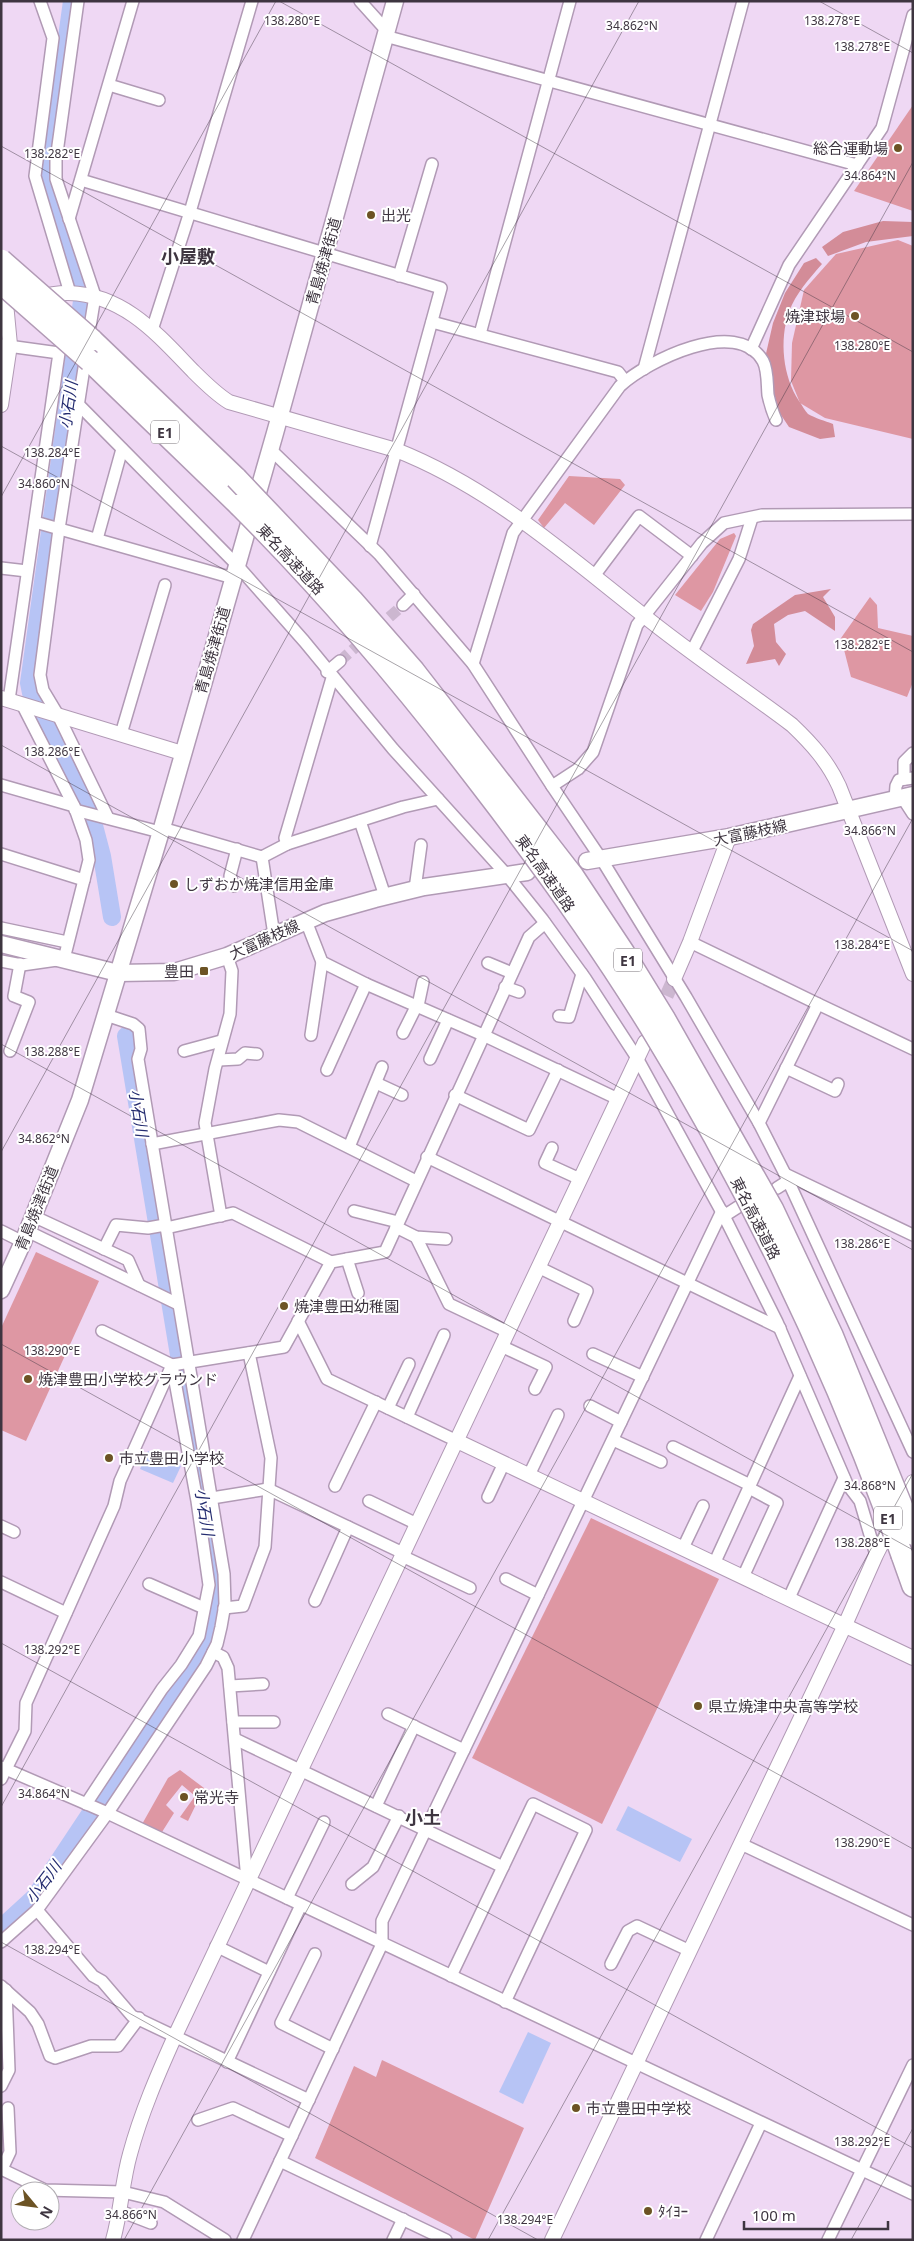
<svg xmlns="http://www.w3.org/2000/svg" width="914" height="2241" viewBox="0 0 914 2241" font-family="'Noto Sans','Noto Sans JP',sans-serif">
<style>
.green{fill:#de97a3}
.forest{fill:#d38c98}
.water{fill:#b7c4f5}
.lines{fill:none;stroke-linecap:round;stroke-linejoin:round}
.river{stroke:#b7c4f5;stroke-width:18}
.minor-tunnel{stroke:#ccb7d0;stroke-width:11;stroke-dasharray:11 5.5;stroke-linecap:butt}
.tertiary-tunnel{stroke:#ccb7d0;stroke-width:14;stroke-dasharray:14 7;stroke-linecap:butt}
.minor-casing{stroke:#b19ab5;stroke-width:14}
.tertiary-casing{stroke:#b19ab5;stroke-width:16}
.secondary-casing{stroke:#b19ab5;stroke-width:19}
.motorway-casing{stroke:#b19ab5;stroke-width:24}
.minor{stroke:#fff;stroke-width:11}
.tertiary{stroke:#fff;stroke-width:14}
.secondary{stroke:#fff;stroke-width:16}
.motorway{stroke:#fff;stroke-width:21}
.motorway-bridge-casing{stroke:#b19ab5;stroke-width:24;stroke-linecap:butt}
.motorway-bridge{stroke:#fff;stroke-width:21}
.ticks{fill:none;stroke:#3e3540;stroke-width:1;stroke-opacity:0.45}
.poi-dot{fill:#6c5324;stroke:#fff;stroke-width:2}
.labels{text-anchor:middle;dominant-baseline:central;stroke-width:4;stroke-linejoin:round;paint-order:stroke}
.shield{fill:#fff;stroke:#787279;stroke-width:1}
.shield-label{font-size:14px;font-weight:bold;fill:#3e3540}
.poi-label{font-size:15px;fill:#3e3540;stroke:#fff;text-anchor:start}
.street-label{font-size:15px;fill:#3e3540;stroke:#fff}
.water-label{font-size:16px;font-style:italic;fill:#242c70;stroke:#fff}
.quarter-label{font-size:18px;font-weight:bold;fill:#3e3540;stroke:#fff}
.ticks-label{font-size:12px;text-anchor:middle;fill:#3e3540;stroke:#fff;stroke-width:4;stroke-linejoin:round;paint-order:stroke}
</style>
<rect width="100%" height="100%" fill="#efd8f4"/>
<!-- green -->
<g class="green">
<polygon points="913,105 913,211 854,191"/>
<polygon points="898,240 913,246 913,439 825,418 800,403 791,381 792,343 804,290 836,254"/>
<polygon points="569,476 620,479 625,485 594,525 565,503 544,528 538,520"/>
<polygon points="734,533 736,536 713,592 701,611 675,595 720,539"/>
<polygon points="870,597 877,605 878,628 913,636 913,682 907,697 851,677 841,638"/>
<polygon points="36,1252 99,1281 26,1441 1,1430 1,1328"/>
<polygon points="591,1518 719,1579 602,1824 472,1758"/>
<polygon points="180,1770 204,1788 188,1821 180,1817 195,1796 182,1785 166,1805 174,1813 162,1832 141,1826 168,1778"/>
<polygon points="382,2060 524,2128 475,2240 315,2158 354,2066 376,2077"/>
</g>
<!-- forest -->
<g class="forest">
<polygon points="883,221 913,222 913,236 866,242 828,256 822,247 843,232"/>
<path d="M816,258l6,6c-13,15 -26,29 -33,48 -10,28 -6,65 10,89 3,4 6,10 9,13 7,4 17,7 25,10l2,13 -15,2 -31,-12 -10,-15 -14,-54 8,-35 12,-30 19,-30z"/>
<polygon points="831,589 823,597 835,617 835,631 805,611 788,615 774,624 776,642 786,654 779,666 775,659 746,664 754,646 751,630 753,624 795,595"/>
</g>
<!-- water -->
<g class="water">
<polygon points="148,1451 181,1466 173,1483 140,1469"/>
<polygon points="628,1806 692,1839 680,1862 616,1830"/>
<polygon points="528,2032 551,2043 523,2104 499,2092"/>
</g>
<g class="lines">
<!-- river -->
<g class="river">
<polyline points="72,1 48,175 81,278 82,301 29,683 31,693 87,799 102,856 112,917"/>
<path d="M1,1928l34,-31 158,-238c20,-37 24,-62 19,-105l-86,-518"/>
</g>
<!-- minor-tunnel -->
<polyline class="minor-tunnel" points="340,661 403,605"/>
<!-- tertiary-tunnel -->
<polyline class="tertiary-tunnel" points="658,1015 674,979"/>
<defs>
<g id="minor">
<polyline points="40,1 53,38 35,176 70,293"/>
<polyline points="78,1 56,160 56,179 95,296 88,339"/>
<polyline points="360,1 387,31"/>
<polyline points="385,36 857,165"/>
<polyline points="109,85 159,100"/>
<polyline points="81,180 441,288 370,546"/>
<polyline points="69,219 133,1"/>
<polyline points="399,276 432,164"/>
<polyline points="432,322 618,372 625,381"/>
<polyline points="152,330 190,212 252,1"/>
<polyline points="480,334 570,1"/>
<polyline points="1,345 59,353 9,700"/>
<polyline points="751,349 789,265 882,128 913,15"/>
<polyline points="86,355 59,529 40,675 43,690 58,715 108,818"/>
<polyline points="644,369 743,1"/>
<polyline points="78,404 236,564 304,641 393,749 506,874 543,920 585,978 637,1058 724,1216 777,1322 847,1484 860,1501 876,1555"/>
<polyline points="270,449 379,554 473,664 552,786 602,860 686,997 759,1123 785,1174 913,1452"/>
<polyline points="35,522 233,578"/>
<polyline points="97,539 122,449"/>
<polyline points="1,568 27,571"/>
<polyline points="594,576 639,516 692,556"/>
<polyline points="403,605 414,594"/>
<polyline points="692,651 739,559 752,518"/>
<path d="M473,664l40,-131 107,-147c27,-25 117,-70 143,-25 5,9 4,24 5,34 2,9 4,16 8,25"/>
<polyline points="327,672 340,661"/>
<polyline points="22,704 74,806"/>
<polyline points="121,734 165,585"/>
<polyline points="904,779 904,762 913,753"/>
<polyline points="1,785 74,806 86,840 89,860 64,959 22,965 1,961"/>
<polyline points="552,786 578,769 593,752 637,625 702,543 724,523 762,515 913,514"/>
<polyline points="902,797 913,814"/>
<polyline points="895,799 896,786 899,780 913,778"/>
<polyline points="75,810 160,832"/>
<polyline points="360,821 385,896"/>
<polyline points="162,828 262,857"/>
<polyline points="287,844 285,838 332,678"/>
<polyline points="1,854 84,880"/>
<polyline points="234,886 230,876 237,849"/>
<polyline points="415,889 421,845"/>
<polyline points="306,921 322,962 366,984 483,1035 618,1099"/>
<polyline points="1,928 67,942"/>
<polyline points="274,935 262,857 287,844 403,807 438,799"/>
<polyline points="690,942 818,1004 759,1123"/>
<polyline points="488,963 512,973"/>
<polyline points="505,987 519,992"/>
<polyline points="818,1004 913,1049"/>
<polyline points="559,1016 569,1017 582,974"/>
<polyline points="403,1033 419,1001 423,982"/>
<polyline points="311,1035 322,962"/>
<polyline points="10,1051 29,1002 14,996 20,964"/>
<polyline points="184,1051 221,1041"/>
<polyline points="430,1059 448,1020"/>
<polyline points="219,1060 238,1059 245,1053 257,1054"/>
<polyline points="786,1068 835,1091 838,1084"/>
<polyline points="327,1070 366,984"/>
<polyline points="376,1083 402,1095"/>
<polyline points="455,1095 529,1130 558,1070"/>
<polyline points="152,1144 279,1120 298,1122 416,1181"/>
<polyline points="349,1147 382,1067"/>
<polyline points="552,1148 545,1163 580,1179"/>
<polyline points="427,1157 780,1328"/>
<polyline points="785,1174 913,1235"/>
<polyline points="777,1188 788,1181"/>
<polyline points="354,1211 398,1222"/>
<polyline points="33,1216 128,1260 139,1285"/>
<polyline points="221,1216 205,1123 215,1069 230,1014 232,971 227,956"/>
<polyline points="724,1216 738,1207"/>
<polyline points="396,1227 416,1237 446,1239"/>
<polyline points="166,1228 233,1213 331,1262"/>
<polyline points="1,1231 23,1242"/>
<polyline points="27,1231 178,1304"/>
<polyline points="416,1237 449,1304 508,1332"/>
<polyline points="104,1249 116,1225 148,1228 165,1225"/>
<polyline points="347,1259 358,1293"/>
<polyline points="538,1267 587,1291 574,1321"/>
<polyline points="298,1321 327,1379 457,1441"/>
<polyline points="501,1346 546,1367 535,1389"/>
<polyline points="593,1354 643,1377"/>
<polyline points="590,1406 621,1422"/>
<polyline points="388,1408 409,1364"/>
<polyline points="407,1417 444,1335"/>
<polyline points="613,1440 661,1462"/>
<polyline points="673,1447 750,1485"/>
<polyline points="529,1475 558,1415"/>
<polyline points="335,1486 376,1402"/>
<polyline points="488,1497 504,1463"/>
<polyline points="212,1498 268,1489 403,1553"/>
<polyline points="369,1501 417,1524"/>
<polyline points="1,1526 14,1532"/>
<polyline points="683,1548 703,1506"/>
<polyline points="402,1556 470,1588"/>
<polyline points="714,1564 800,1376"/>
<polyline points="743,1577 777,1503 749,1488"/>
<polyline points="506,1579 538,1595"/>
<polyline points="1,1582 66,1613"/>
<polyline points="149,1584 204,1608"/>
<polyline points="789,1598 844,1478"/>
<polyline points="315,1601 348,1527"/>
<polyline points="224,1608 243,1606 265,1547 271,1458 249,1353"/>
<polyline points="213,1652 223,1657 228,1668 247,1880"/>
<polyline points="230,1686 263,1684"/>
<polyline points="388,1714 464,1750"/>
<polyline points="233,1722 274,1722"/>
<polyline points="235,1739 503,1867"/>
<polyline points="1,1767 103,1811 913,2194"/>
<polyline points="1,1779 25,1731 26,1703 114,1506 120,1481 172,1365 284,1347 331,1262 385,1252 529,937 545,923"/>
<polyline points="86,1804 162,1689 181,1665 199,1636 209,1585 197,1501 172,1365 102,1331"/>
<polyline points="376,1806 414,1726"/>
<polyline points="741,1844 913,1925"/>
<polyline points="352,1884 373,1867 399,1816"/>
<polyline points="287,1898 324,1822"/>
<polyline points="37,1910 93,1976 102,1981 132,2016 309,2100"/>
<polyline points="1,1942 37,1910 107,1814 206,1666 217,1644 221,1627 225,1604 224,1574 138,1059 141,1049 139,1029 133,1024 106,1015"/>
<polyline points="216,1946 269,1972"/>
<polyline points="315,1954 281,2023 333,2049"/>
<polyline points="611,1964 628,1931 637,1926 690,1951"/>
<polyline points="451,1976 533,1804 586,1830 505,2002"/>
<polyline points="1,1986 30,2012 38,2024 50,2056 55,2058 91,2046 118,2046 139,2018"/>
<polyline points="227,2062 301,1905"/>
<polyline points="1,2086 9,2070 6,1990"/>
<polyline points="198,2120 233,2108 292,2136"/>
<polyline points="280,2161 446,2240"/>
<polyline points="1,2169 45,2190 123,2192 164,2202 225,2240"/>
<polyline points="2,2169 10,2152 8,2108"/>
<polyline points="120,2211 151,2223"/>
<polyline points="243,2240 382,1944 382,1921 722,1211"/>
<polyline points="393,2240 403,2219"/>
<polyline points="706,2240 761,2123"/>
<polyline points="828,2240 913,2065"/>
</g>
<g id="tertiary">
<path d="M1,303c23,0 45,-11 68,-10 56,2 89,42 125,79 11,11 22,22 35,30l167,48c94,37 168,103 247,165 48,39 100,73 149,110 20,19 36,37 47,61l74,188"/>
<polyline points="1,405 10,345 6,303"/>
<polyline points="1,698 182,753"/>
<polyline points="674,979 690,942 729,837"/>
<polyline points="457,1441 913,1658"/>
<path d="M113,2240c8,-28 9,-58 17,-86 11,-41 28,-80 45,-118l470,-994"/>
<polyline points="552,2240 845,1625 876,1555 913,1482"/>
</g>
<g id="secondary">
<polyline points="587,861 729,837 913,795"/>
<polyline points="1,944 118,973 174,972 227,956 325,913 375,899 424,887 527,872"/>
<polyline points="1,1290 23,1242 80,1100 162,828 275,433 395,1"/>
</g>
<g id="motorway">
<polyline points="92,340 236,478"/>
<polyline points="90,361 239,505"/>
<polyline points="902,1555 913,1586"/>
</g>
</defs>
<!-- minor casing -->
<use href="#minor" class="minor-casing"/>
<!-- tertiary casing -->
<use href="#tertiary" class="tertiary-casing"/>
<!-- secondary casing -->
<use href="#secondary" class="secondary-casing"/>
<!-- motorway casing -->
<use href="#motorway" class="motorway-casing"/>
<!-- minor -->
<use href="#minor" class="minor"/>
<!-- tertiary -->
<use href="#tertiary" class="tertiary"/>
<!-- secondary -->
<use href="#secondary" class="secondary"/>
<!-- motorway -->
<use href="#motorway" class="motorway"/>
<defs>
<g id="motorway-bridge">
<polyline points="1,260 92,340"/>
<polyline points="1,283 90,361"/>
<polyline points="236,478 352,600 414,671 573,876 624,953 664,1018 773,1210 832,1335 913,1534"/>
<path d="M239,505c86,86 165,179 239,276 61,79 120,161 173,247 102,166 185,343 251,527"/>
</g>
</defs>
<!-- motorway-bridge casing -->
<use href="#motorway-bridge" class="motorway-bridge-casing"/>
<!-- motorway-bridge -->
<use href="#motorway-bridge" class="motorway-bridge"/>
</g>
<!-- ticks -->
<path class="ticks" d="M279,1l634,351M819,1l94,52M1,146l912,506M1,446l912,505M1,497l275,-496M1,745l912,505M1,1044l912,506M1,1152l638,-1151M1,1344l912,505M1,1643l912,505M1,1807l912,-1645M1,1942l537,298M124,2240l789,-1422M488,2240l425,-767M851,2240l62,-112"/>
<!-- markers -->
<g class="poi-dot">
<circle cx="898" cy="148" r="5"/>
<circle cx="371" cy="215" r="5"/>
<circle cx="855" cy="316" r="5"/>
<circle cx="174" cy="884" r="5"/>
<rect x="199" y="966" width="10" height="10" rx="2.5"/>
<circle cx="284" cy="1306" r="5"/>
<circle cx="28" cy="1379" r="5"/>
<circle cx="109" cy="1458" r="5"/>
<circle cx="698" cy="1706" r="5"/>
<circle cx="184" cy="1797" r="5"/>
<circle cx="576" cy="2108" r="5"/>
<circle cx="648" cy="2211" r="5"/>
</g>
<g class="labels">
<!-- shield labels -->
<g class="shield">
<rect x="151" y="420.5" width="28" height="23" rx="4"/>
<rect x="614" y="948.5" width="28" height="23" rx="4"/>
<rect x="874" y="1506.5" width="28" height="23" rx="4"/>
</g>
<g class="shield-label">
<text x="165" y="432">E1</text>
<text x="628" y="960">E1</text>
<text x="888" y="1518">E1</text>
</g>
<!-- poi labels -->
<g class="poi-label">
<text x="888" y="148" text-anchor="end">総合運動場</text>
<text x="381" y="215">出光</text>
<text x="845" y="316" text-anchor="end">焼津球場</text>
<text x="184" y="884">しずおか焼津信用金庫</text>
<text x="194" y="971" text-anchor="end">豊田</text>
<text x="294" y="1306">焼津豊田幼稚園</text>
<text x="38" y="1379">焼津豊田小学校グラウンド</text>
<text x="119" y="1458">市立豊田小学校</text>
<text x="708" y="1706">県立焼津中央高等学校</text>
<text x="194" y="1797">常光寺</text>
<text x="586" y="2108">市立豊田中学校</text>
<text x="658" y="2211">ﾀｲﾖｰ</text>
</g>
<!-- street labels -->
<g class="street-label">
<text transform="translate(323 261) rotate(-74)">青島焼津街道</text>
<text transform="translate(291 559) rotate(47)">東名高速道路</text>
<text transform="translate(212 650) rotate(-74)">青島焼津街道</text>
<text transform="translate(750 832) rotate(-12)">大富藤枝線</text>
<text transform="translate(546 873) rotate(55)">東名高速道路</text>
<text transform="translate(264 939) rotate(-24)">大富藤枝線</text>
<text transform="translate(36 1208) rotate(-68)">青島焼津街道</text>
<text transform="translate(756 1218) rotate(63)">東名高速道路</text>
</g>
<!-- water labels -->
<g class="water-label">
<text transform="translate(68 405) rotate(-82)">小石川</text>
<text transform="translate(139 1113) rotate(81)">小石川</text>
<text transform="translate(205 1512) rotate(81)">小石川</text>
<text transform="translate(43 1882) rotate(-53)">小石川</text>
</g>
<!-- quarter labels -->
<g class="quarter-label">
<text x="188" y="256">小屋敷</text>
<text x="423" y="1817">小土</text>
</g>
</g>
<g class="ticks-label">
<text x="292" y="25">138.280°E</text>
<text x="832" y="25">138.278°E</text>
<text x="632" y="30">34.862°N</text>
<text x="862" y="51">138.278°E</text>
<text x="52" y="158">138.282°E</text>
<text x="870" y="180">34.864°N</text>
<text x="862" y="350">138.280°E</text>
<text x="52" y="457">138.284°E</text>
<text x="44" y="488">34.860°N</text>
<text x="862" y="649">138.282°E</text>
<text x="52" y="756">138.286°E</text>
<text x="870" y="835">34.866°N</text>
<text x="862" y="949">138.284°E</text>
<text x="52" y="1056">138.288°E</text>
<text x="44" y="1143">34.862°N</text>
<text x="862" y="1248">138.286°E</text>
<text x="52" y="1355">138.290°E</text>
<text x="870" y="1490">34.868°N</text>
<text x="862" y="1547">138.288°E</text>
<text x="52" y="1654">138.292°E</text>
<text x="44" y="1798">34.864°N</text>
<text x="862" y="1847">138.290°E</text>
<text x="52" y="1954">138.294°E</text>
<text x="862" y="2146">138.292°E</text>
<text x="131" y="2219">34.866°N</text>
<text x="525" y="2224">138.294°E</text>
</g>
<!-- border -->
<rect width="914" height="2241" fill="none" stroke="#3e3540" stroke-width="5"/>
<!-- north arrow -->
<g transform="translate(35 2206) rotate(119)"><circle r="24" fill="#ffffff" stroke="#b2aeb3"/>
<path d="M0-4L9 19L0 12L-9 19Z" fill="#6c5324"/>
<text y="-8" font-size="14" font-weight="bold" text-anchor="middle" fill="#3e3540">N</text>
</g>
<!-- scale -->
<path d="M744 2221v8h144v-8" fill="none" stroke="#3e3540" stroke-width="2.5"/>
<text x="752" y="2221" font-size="15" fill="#3e3540" stroke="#ffffff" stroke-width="4" paint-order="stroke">100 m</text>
</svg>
